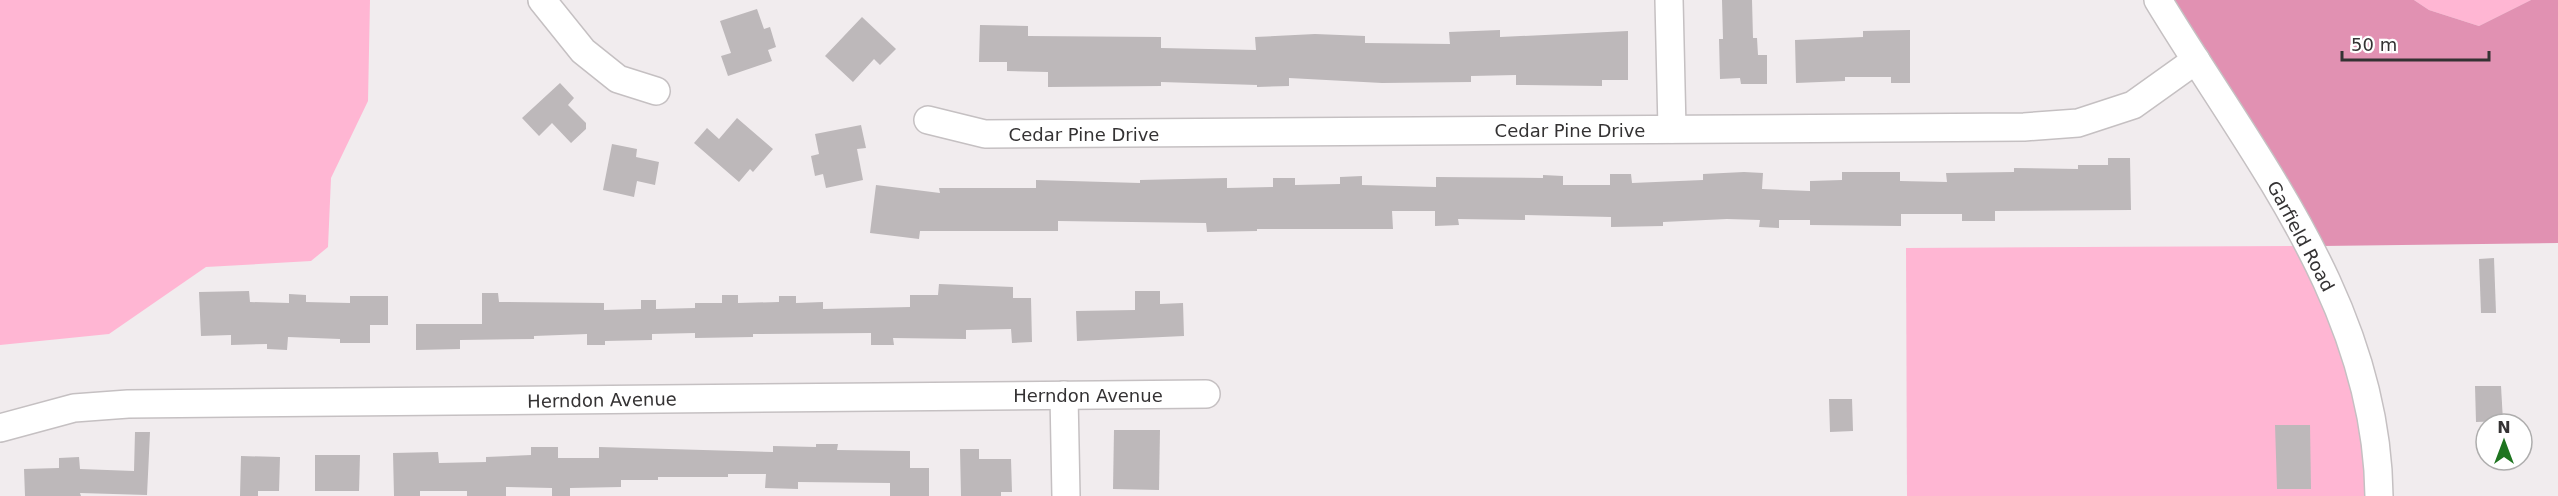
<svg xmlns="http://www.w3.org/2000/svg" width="2558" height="496" viewBox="0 0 2558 496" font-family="'DejaVu Sans',sans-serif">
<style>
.green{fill:#ffb6d3}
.forest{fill:#e191b2}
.building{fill:#bdb8ba}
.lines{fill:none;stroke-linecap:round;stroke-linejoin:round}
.minor-casing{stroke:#c5c0c2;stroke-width:30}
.minor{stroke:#fff;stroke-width:27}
.labels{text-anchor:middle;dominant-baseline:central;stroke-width:6;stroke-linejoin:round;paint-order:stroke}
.street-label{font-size:18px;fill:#343233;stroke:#fff}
</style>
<rect width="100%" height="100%" fill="#f1ecee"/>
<!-- green -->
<g class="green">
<polygon points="0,0 370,0 368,101 331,178 328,247 311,261 206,267 109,334 0,345"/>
<polygon points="2414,0 2531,0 2479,26 2429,10"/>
<polygon points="2298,246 2309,266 2360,403 2369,496 1907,496 1906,248"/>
</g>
<!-- forest -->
<polygon class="forest" points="2170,0 2414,0 2429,10 2479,26 2531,0 2558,0 2558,243 2322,246"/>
<!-- building -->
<g class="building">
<polygon points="1722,0 1752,0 1753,38 1757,38 1758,55 1767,55 1767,84 1741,84 1740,78 1720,79 1719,39 1723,39"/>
<polygon points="757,9 764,29 770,27 776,47 768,50 772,61 728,76 721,56 731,53 720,21"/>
<polygon points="862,17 896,49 880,65 874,59 853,82 825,56"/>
<polygon points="980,25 1028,26 1028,36 1161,37 1161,48 1256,50 1255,37 1315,34 1365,36 1365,43 1450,44 1449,32 1500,30 1500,37 1628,31 1628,80 1602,80 1602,86 1516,85 1516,75 1471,76 1471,82 1382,83 1289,78 1289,86 1257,87 1257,85 1161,82 1161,86 1048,87 1048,72 1007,71 1007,62 979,62"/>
<polygon points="1910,30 1910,83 1891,83 1891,77 1845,77 1845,81 1796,83 1795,40 1863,37 1863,31"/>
<polygon points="560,83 574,98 568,105 586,123 586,129 571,143 552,123 539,136 522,118"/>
<polygon points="737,118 773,149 753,172 750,169 739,182 694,143 707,128 719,139"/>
<polygon points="861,125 866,148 857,149 863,180 826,188 823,174 815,176 811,156 819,154 815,134"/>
<polygon points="612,144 637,149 636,157 659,162 655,185 637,181 634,197 603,190"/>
<polygon points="2108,158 2130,158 2131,210 1995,211 1995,221 1962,221 1962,214 1901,214 1901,226 1810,225 1810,220 1779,220 1779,228 1759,227 1760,220 1727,219 1663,222 1663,226 1611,227 1611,217 1525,215 1525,220 1458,219 1459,225 1435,226 1435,211 1392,211 1393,229 1257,229 1257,231 1207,232 1206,223 1058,221 1058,231 920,231 919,239 870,233 876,185 940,193 939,188 1036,188 1036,180 1140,183 1140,180 1227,178 1227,188 1273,187 1273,178 1295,178 1295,185 1340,184 1340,177 1362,176 1362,185 1436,187 1436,177 1543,178 1543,175 1563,176 1563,185 1610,185 1610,174 1631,174 1632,183 1703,180 1703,174 1744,172 1763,173 1762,189 1810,191 1810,181 1842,180 1842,172 1900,172 1900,181 1947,182 1946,173 2014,172 2014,168 2078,169 2078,165 2108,165"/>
<polygon points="2494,258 2496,313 2481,313 2479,259"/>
<polygon points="939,284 1013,287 1013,298 1031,298 1032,342 1012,343 1011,329 966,330 966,339 893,338 894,345 871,345 871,333 753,334 753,337 695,338 695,333 652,334 652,340 605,341 605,345 587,345 587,334 534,336 534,339 460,340 460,349 416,350 416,324 482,324 482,293 498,293 499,302 604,303 604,310 641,309 641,300 656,300 656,309 695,308 695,303 722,303 722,295 738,295 738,303 779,302 779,296 796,296 796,303 823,302 823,309 910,307 910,295 938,295"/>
<polygon points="249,291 250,302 289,303 289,294 306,295 306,302 350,303 350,296 388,296 388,325 370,325 370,343 340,343 340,339 288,337 287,350 267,349 267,344 231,345 231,335 201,336 199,292"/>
<polygon points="1135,291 1160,291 1160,304 1183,303 1184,336 1077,341 1076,311 1135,310"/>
<polygon points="2475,386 2501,386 2503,421 2476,422"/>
<polygon points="1829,399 1852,399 1853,431 1830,432"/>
<polygon points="2275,425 2310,425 2311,489 2277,489"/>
<polygon points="1114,430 1160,430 1159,490 1113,489"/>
<polygon points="135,432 150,432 147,495 80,493 81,496 25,496 24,469 59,468 59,458 79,457 80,469 134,471"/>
<polygon points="816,444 838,444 837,450 910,451 910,468 929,468 929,496 890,496 890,483 798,482 798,489 765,488 766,474 728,474 728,477 658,477 658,480 621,480 621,487 570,488 570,496 552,496 552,488 506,487 506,496 467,496 467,491 420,491 420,496 394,496 393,453 438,452 439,463 486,462 486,457 531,455 531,447 558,447 558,458 599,458 599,447 773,452 773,446 816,447"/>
<polygon points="960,449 979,449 979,459 1011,459 1012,492 1001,492 1001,496 961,496"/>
<polygon points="315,455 360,455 359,491 315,491"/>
<polygon points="241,456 280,457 279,491 258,491 258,496 240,496"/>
</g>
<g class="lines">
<defs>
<g id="minor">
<polyline points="542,0 583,51 618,79 656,91"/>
<polyline points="1669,0 1672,129"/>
<path d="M2158,0c95,157 219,304 221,496"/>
<polyline points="928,120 985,134 2024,127 2078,123 2133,105 2196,60"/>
<polyline points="1064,395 1066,496"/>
<polyline points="0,428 74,408 128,404 1206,394"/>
</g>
</defs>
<!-- minor casing -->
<use href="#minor" class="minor-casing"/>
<!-- minor -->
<use href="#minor" class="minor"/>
</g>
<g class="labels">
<!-- street labels -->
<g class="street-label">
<text x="1570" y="130">Cedar Pine Drive</text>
<text x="1084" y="134">Cedar Pine Drive</text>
<text transform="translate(2301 236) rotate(62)">Garfield Road</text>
<text x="1088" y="395">Herndon Avenue</text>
<text transform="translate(602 400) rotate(-1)">Herndon Avenue</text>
</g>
</g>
<!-- north arrow -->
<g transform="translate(2504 442)"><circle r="28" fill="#ffffff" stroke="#aeadad" stroke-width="1.5"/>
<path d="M0-4.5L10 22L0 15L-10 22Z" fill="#1e7420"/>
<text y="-9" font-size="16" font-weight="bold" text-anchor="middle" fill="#343233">N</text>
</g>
<!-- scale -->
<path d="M2342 51v9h147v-9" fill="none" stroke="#343233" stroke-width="3"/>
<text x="2351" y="51" font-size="18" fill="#343233" stroke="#ffffff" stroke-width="4.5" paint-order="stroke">50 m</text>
</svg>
